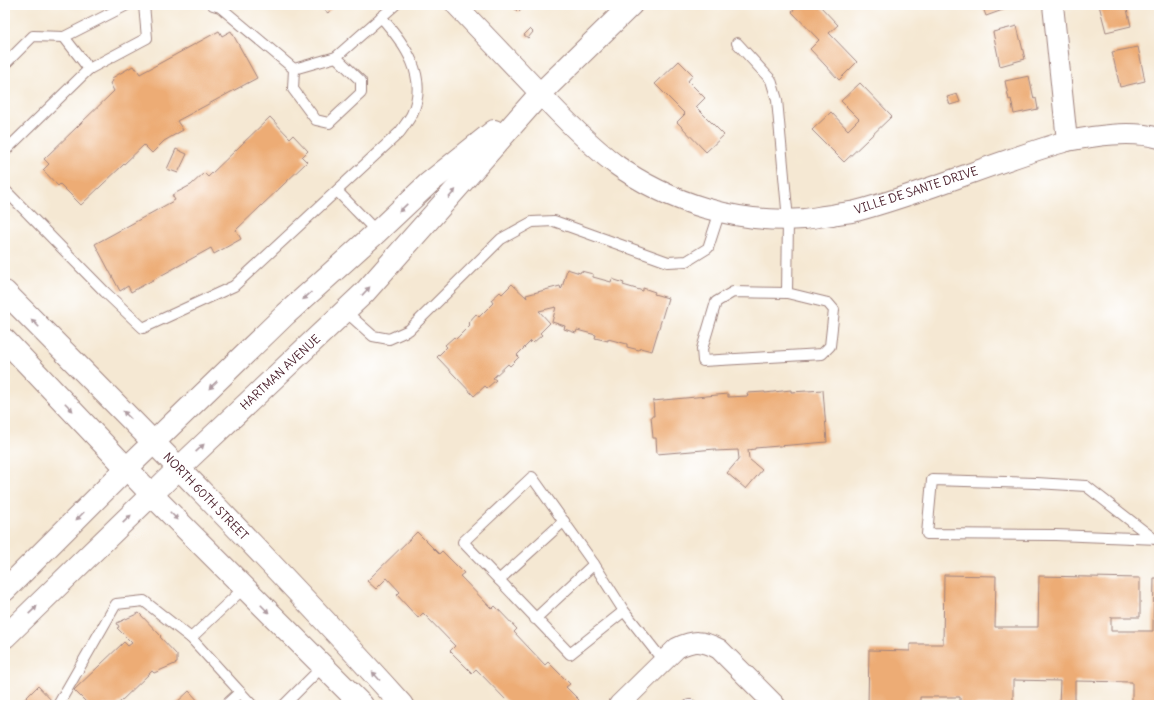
<svg xmlns="http://www.w3.org/2000/svg" width="1164" height="710" viewBox="0 0 1164 710" font-family="Delius,sans-serif">
<style>
.building{fill:#edac75}
.lines{fill:none;stroke-linecap:round;stroke-linejoin:round}
.lane-casing{stroke:#a0847f;stroke-width:12}
.street-casing{stroke:#a0847f;stroke-width:22}
.secondary-casing{stroke:#a0847f;stroke-width:24}
.lane{stroke:#fff;stroke-width:10}
.street{stroke:#fff;stroke-width:20}
.secondary{stroke:#fff;stroke-width:22}
.oneway{fill:#ae9aa0}
.labels{text-anchor:middle;dominant-baseline:central;stroke-width:3;stroke-linejoin:round;paint-order:stroke}
.street-label{font-size:12px;fill:#4a1f2b;stroke:#fff}
</style>
<rect width="100%" height="100%" fill="#fff"/>
<filter id="ink" filterUnits="userSpaceOnUse"><feTurbulence type="fractalNoise" baseFrequency=".025" numOctaves="2"/><feDisplacementMap in="SourceGraphic" scale="8" xChannelSelector="R" yChannelSelector="G"/><feConvolveMatrix kernelMatrix="1 2 1 2 8 2 1 2 1" color-interpolation-filters="sRGB"/></filter>
<filter id="wash" filterUnits="userSpaceOnUse"><feTurbulence type="fractalNoise" baseFrequency=".012" numOctaves="4" result="noise"/><feDisplacementMap in="SourceGraphic" scale="16" xChannelSelector="R" yChannelSelector="G"/><feGaussianBlur stdDeviation="0.9" result="paint"/><feColorMatrix in="noise" values="0 0 0 0 0 0 0 0 0 0 0 0 0 0 0 0 0 1.4 0 .05"/><feComposite in="paint" operator="in"/></filter>
<g filter="url(#wash)">
<rect width="100%" height="100%" fill="#f5e8d3"/>
<g id="blocks">
<!-- building -->
<g class="building">
<polygon points="318,5 334,5 328,13"/>
<polygon points="513,5 525,5 518,12 512,6"/>
<polygon points="798,5 819,5 838,25 829,33 857,62 839,80 810,49 819,40 792,12"/>
<polygon points="982,5 1010,5 1011,7 986,16"/>
<polygon points="1099,5 1126,5 1131,26 1106,32"/>
<polygon points="1017,26 1025,59 1000,66 993,32"/>
<polygon points="530,29 533,32 528,38 524,35"/>
<polygon points="219,31 222,36 231,31 257,78 177,121 183,130 164,141 152,153 144,145 81,205 60,184 58,186 43,170 49,164 44,159 114,91 110,83 113,81 112,78 133,66 135,69 136,68 140,74"/>
<polygon points="1138,47 1145,81 1120,87 1112,52"/>
<polygon points="679,61 693,75 688,81 705,98 696,107 724,135 706,152 677,122 685,114 655,84"/>
<polygon points="1029,76 1034,99 1036,98 1038,109 1014,114 1011,99 1009,100 1005,81"/>
<polygon points="860,83 892,116 844,162 812,130 831,112 848,130 859,119 841,101"/>
<polygon points="957,94 960,102 950,105 947,97"/>
<polygon points="270,117 290,138 293,135 308,151 302,157 307,162 236,230 241,239 214,254 211,248 131,292 128,286 120,291 95,244 175,200 172,195 191,185 204,173 208,177"/>
<polygon points="176,149 187,154 178,173 167,169"/>
<polygon points="567,269 580,273 581,271 593,274 593,277 611,282 612,279 624,283 623,285 643,291 643,288 655,292 654,294 668,298 652,351 640,348 639,350 627,347 627,344 608,339 608,341 595,338 596,335 577,330 576,333 564,329 565,326 552,322 556,307 539,311 550,323 540,333 542,335 533,343 531,341 517,355 519,357 510,366 508,364 493,378 496,380 487,388 485,386 474,396 437,357 447,347 445,345 454,337 456,339 470,325 468,323 476,314 479,317 493,303 491,300 500,292 502,294 512,284 527,298 526,295 560,286 561,289 562,288"/>
<polygon points="791,390 791,392 823,390 827,442 755,448 755,449 748,450 749,459 762,470 746,489 727,473 739,459 738,450 715,451 715,449 657,454 656,438 653,438 651,416 654,416 653,401 728,394 728,397 748,396 747,393 765,392 765,393"/>
<polygon points="417,532 439,554 442,551 464,573 460,576 492,609 495,606 517,629 514,632 545,665 548,662 570,684 566,687 579,700 574,705 505,705 508,702 476,669 472,673 450,651 455,646 423,613 418,618 397,595 400,592 387,578 376,589 367,581"/>
<polygon points="944,575 996,576 995,627 1038,627 1039,576 1140,578 1140,617 1111,617 1111,631 1153,631 1154,578 1159,578 1159,705 1132,705 1132,682 1075,681 1075,705 1059,705 1060,681 1013,680 1013,705 960,705 960,697 920,697 920,705 868,705 869,650 910,651 910,644 943,644"/>
<polygon points="139,613 161,636 160,637 177,655 177,663 154,673 152,671 117,705 89,705 74,690 124,642 128,646 132,643 117,628 119,627 117,623"/>
<polygon points="38,686 52,701 48,705 19,705"/>
<polygon points="189,691 202,705 174,705"/>
</g>
</g>
</g>
<g filter="url(#ink)">
<use href="#blocks" fill-opacity="0" stroke="#a0847f" stroke-width="1"/>
<g class="lines">
<defs>
<g id="lane">
<polyline points="213,5 220,7 294,69 336,57 395,5"/>
<polyline points="64,37 89,69 147,38 144,5"/>
<polyline points="737,43 771,80 777,100 788,220 787,293 733,292 716,302 702,349 703,361 822,354 830,346 834,310 828,303 787,293"/>
<polyline points="5,64 33,36 64,37 127,5"/>
<polyline points="294,69 293,89 316,120 329,123 361,93 361,81 336,57"/>
<polyline points="5,151 89,69"/>
<path d="M5,190l100,102 38,36 91,-42 166,-154c4,-6 9,-12 12,-18 17,-37 -7,-70 -31,-97"/>
<polyline points="337,191 377,232"/>
<polyline points="345,311 373,336 389,339 409,330 501,239 532,222 554,221 668,262 687,261 708,248 720,211"/>
<polyline points="1154,539 1086,486 1036,483 932,480 927,534 1055,535 1159,539"/>
<polyline points="499,580 564,521"/>
<polyline points="244,588 191,638 252,705"/>
<polyline points="624,611 570,654 463,542 532,477 594,564 624,611 664,662"/>
<polyline points="535,619 594,564"/>
<polyline points="58,705 116,604 144,601 191,638"/>
<polyline points="226,705 240,692"/>
<polyline points="284,705 323,666"/>
<polyline points="689,705 691,705"/>
</g>
<g id="street">
<path d="M456,5c27,28 53,56 80,84 25,27 50,53 79,75 54,39 123,60 189,55 9,-1 19,-3 28,-4 8,-2 16,-2 24,-4 72,-19 140,-50 211,-70 27,-5 64,-11 92,-3"/>
<polyline points="1053,5 1067,141"/>
<path d="M619,705l58,-57c17,-8 25,-8 42,1l56,56"/>
</g>
<g id="secondary">
<path d="M5,292c135,136 269,271 397,413"/>
<polyline points="5,340 152,495 362,705"/>
<polyline points="5,590 127,468 286,314 377,232 429,183 494,131"/>
<polyline points="5,637 179,468 365,292 540,94 631,5"/>
</g>
</defs>
<!-- lane casing -->
<use href="#lane" class="lane-casing"/>
<!-- street casing -->
<use href="#street" class="street-casing"/>
<!-- secondary casing -->
<use href="#secondary" class="secondary-casing"/>
<!-- lane -->
<use href="#lane" class="lane"/>
<!-- street -->
<use href="#street" class="street"/>
<!-- secondary -->
<use href="#secondary" class="secondary"/>
</g>
<!-- one-way arrows -->
<defs><path id="oneway-solid" d="M-6-.8H1V-3.2L6.5 0L1 3.2V.8H-6Z"/></defs>
<g class="oneway">
<use href="#oneway-solid" transform="translate(452 194) rotate(-49)"/>
<use href="#oneway-solid" transform="translate(403 208) rotate(136)"/>
<use href="#oneway-solid" transform="translate(366 291) rotate(-47)"/>
<use href="#oneway-solid" transform="translate(307 296) rotate(138)"/>
<use href="#oneway-solid" transform="translate(35 323) rotate(-135)"/>
<use href="#oneway-solid" transform="translate(213 385) rotate(136)"/>
<use href="#oneway-solid" transform="translate(69 407) rotate(46)"/>
<use href="#oneway-solid" transform="translate(127 415) rotate(-135)"/>
<use href="#oneway-solid" transform="translate(200 448) rotate(-43)"/>
<use href="#oneway-solid" transform="translate(80 516) rotate(135)"/>
<use href="#oneway-solid" transform="translate(174 516) rotate(45)"/>
<use href="#oneway-solid" transform="translate(127 519) rotate(-44)"/>
<use href="#oneway-solid" transform="translate(265 609) rotate(45)"/>
<use href="#oneway-solid" transform="translate(33 610) rotate(-44)"/>
<use href="#oneway-solid" transform="translate(376 676) rotate(-132)"/>
</g>
</g>
<g class="labels">
<!-- street labels -->
<g class="street-label">
<text transform="translate(916 190) rotate(-18)">VILLE DE SANTE DRIVE</text>
<text transform="translate(280 372) rotate(-43)">HARTMAN AVENUE</text>
<text transform="translate(206 496) rotate(46)">NORTH 60TH STREET</text>
</g>
</g>
<!-- margin -->
<rect width="1164" height="710" fill="none" stroke="#fff" stroke-width="20"/>
</svg>
